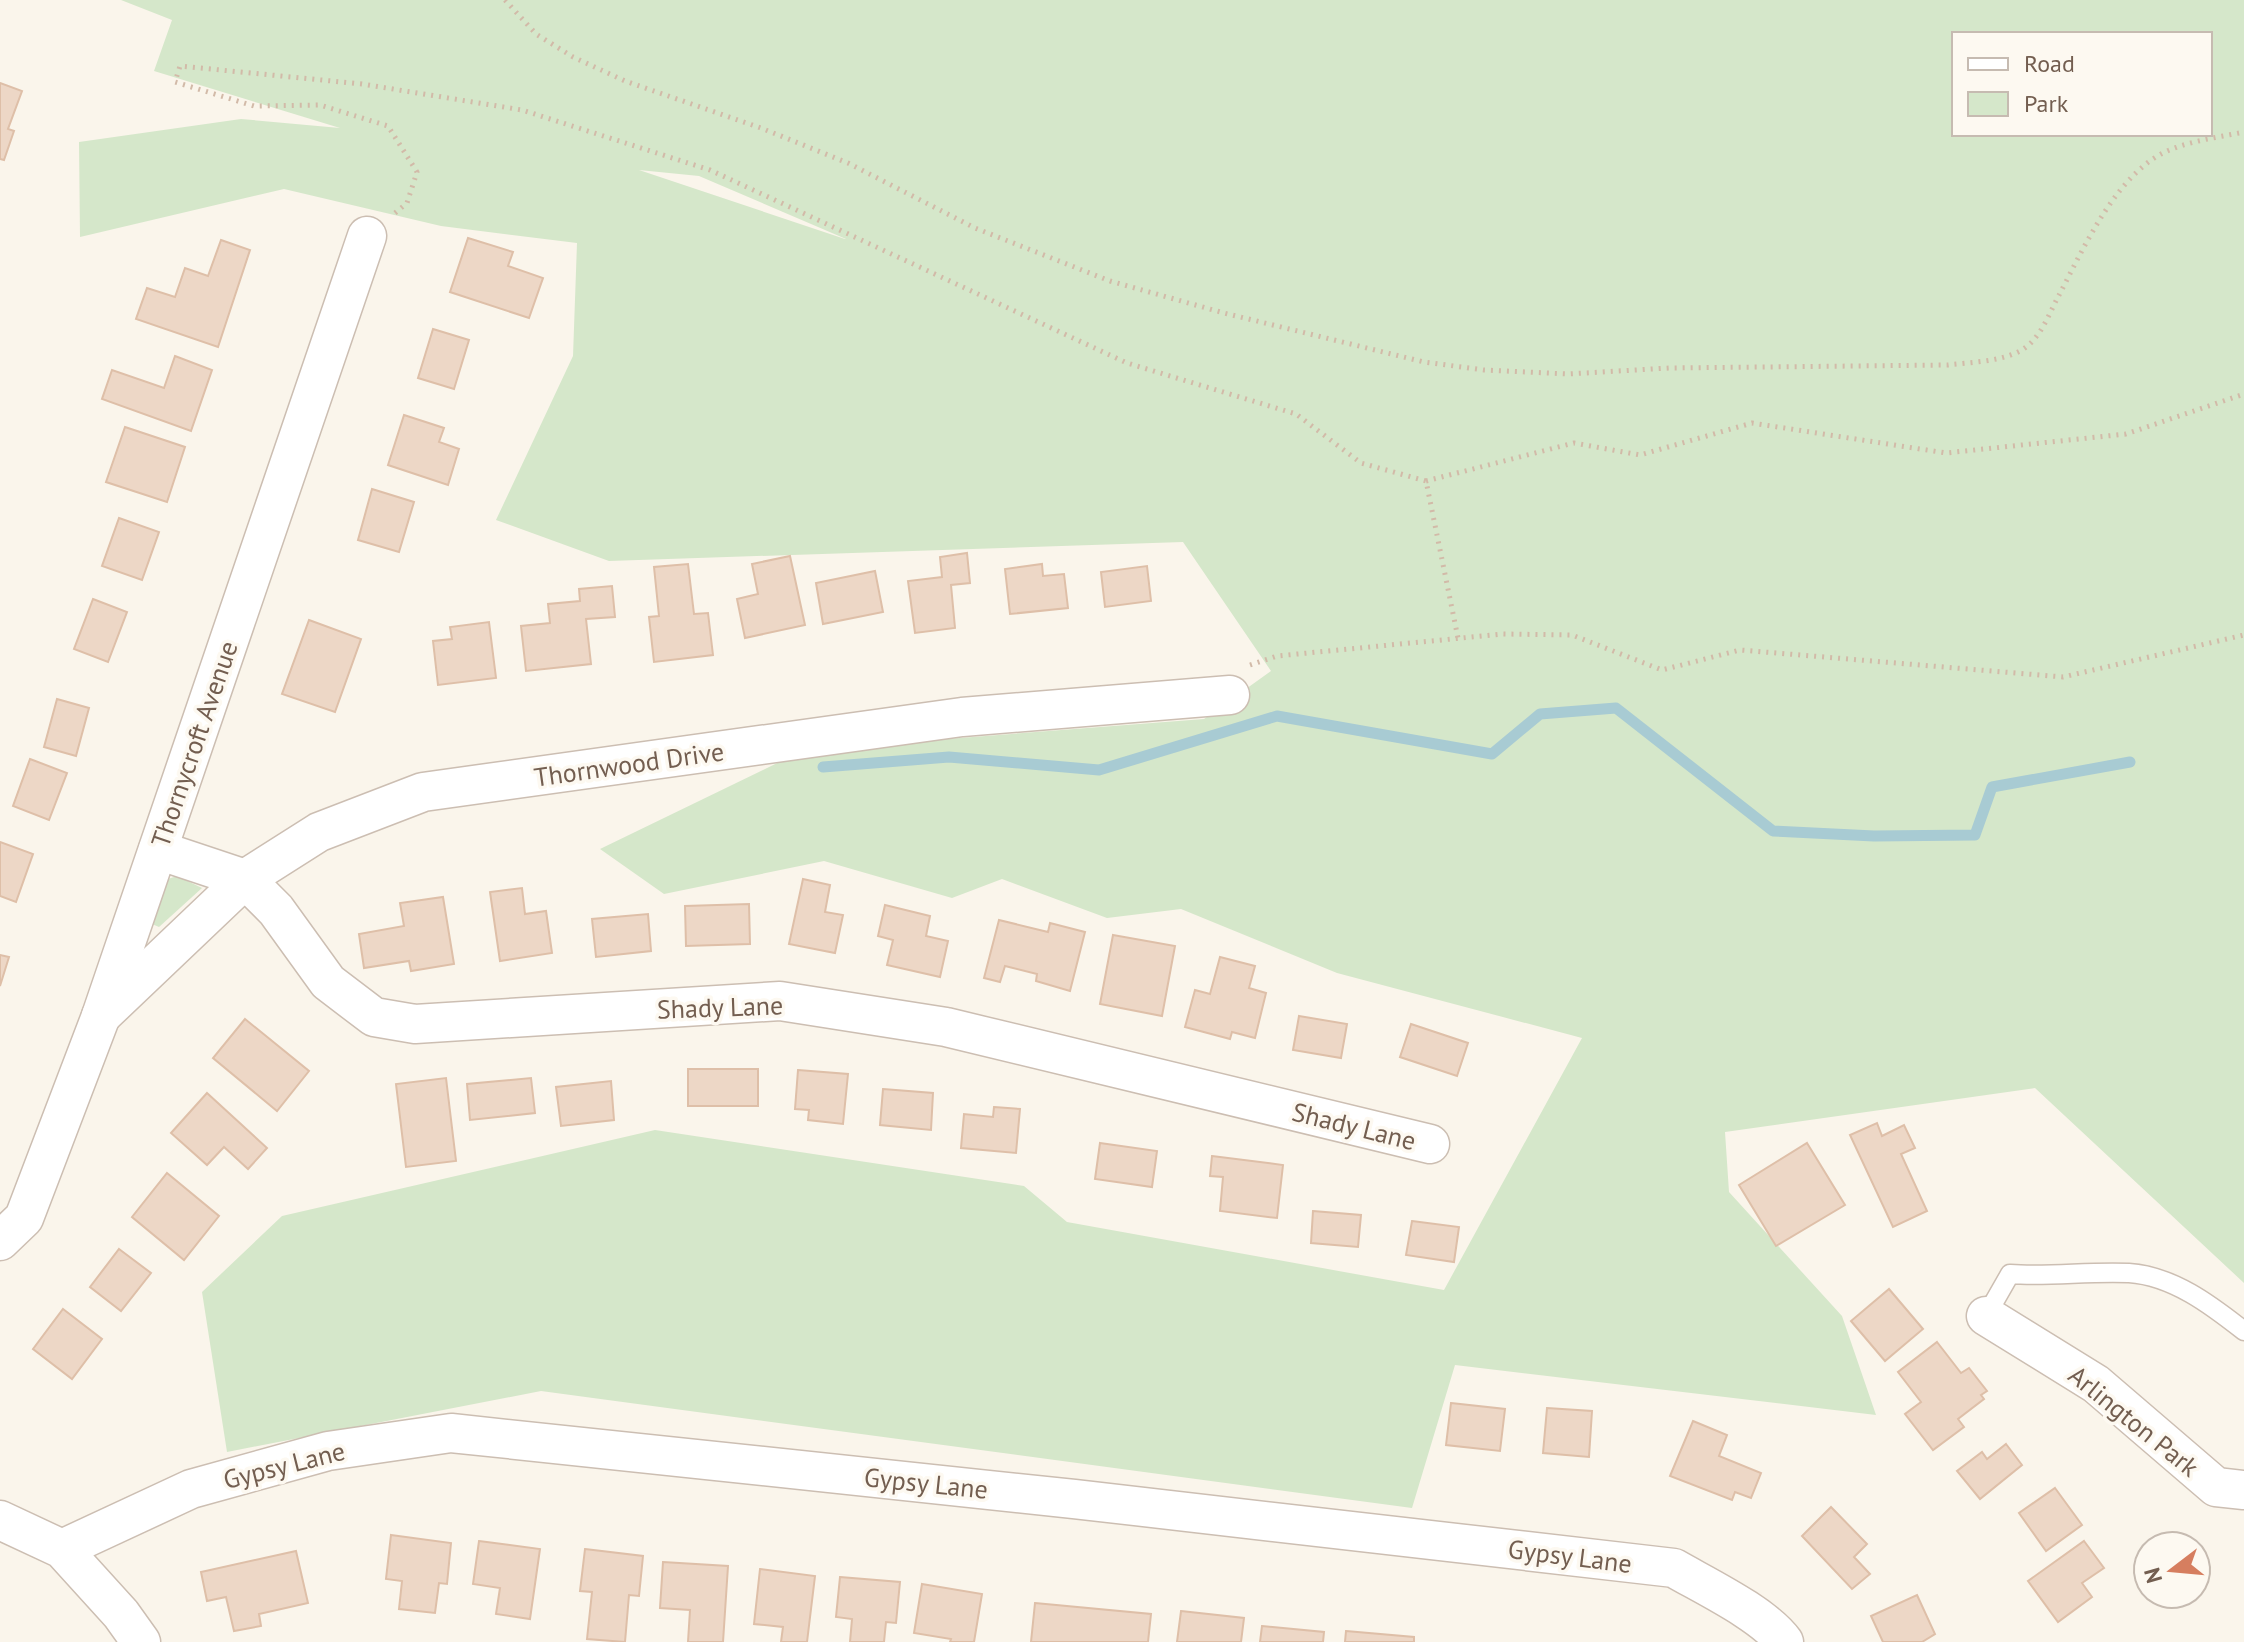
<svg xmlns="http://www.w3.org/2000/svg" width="2244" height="1642" viewBox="0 0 2244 1642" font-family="'PT Sans',sans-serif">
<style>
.green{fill:#d5e7ca;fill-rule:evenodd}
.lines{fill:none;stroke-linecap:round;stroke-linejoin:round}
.stream{stroke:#a8cbd3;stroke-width:11}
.building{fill:#edd7c6;stroke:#debfa8;stroke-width:2}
.service-casing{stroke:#ccbeb2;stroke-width:21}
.minor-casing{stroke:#ccbeb2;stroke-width:41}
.path{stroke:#d2baa8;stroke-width:5;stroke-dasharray:2 6;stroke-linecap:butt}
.service{stroke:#fff;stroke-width:18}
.minor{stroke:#fff;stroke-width:38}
.labels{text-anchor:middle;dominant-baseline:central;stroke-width:7;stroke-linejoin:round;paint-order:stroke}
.street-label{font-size:26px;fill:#735e50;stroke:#fdf9f1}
</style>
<rect width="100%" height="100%" fill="#faf5eb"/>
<!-- green -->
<g class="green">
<path d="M121,0h2123v1283l-209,-195 -310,44 4,60 113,124 34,99 -421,-50 -43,143 -871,-117 -314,61 -25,-160 80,-76 373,-86 369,56 43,36 377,68 138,-252 -245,-65 -156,-64 -74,9 -105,-39 -50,19 -128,-37 -160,33 -64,-45 204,-99 400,-31 67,-48 -88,-129 -574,19 -113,-41 77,-164 4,-113 -136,-17 -157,-37 -204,48 -1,-95 162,-23 99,9 -186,-57 18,-51zM1954,34h256v100h-256zM639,170l60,6 147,63h-1z"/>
<polygon points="177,876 202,888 159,927 152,924 168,879"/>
</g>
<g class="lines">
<!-- stream -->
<polyline class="stream" points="823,767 949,757 1099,770 1277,716 1492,754 1540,714 1616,708 1773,831 1874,836 1975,835 1992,787 2130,762"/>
</g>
<!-- building -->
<g class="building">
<polygon points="0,83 22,91 8,129 14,131 4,160 0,159"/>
<polygon points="468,238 513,252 508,266 543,278 529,318 450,292"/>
<polygon points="221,240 250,250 218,347 136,319 147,288 175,297 185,268 208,276"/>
<polygon points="433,329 469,340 454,389 418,378"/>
<polygon points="175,356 212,370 191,431 102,399 112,370 164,388"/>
<polygon points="404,415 444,428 439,442 459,449 448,485 388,465"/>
<polygon points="125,427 185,447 167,502 106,482"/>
<polygon points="372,489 414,502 399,552 358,540"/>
<polygon points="119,518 159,532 142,580 102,566"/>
<polygon points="967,553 970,583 951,585 955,628 915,633 908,581 942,577 940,557"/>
<polygon points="790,556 805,625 745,638 737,599 758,594 752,564"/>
<polygon points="688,564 694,614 708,613 713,655 654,662 649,617 659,616 654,567"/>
<polygon points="1042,564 1043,576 1064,574 1068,608 1010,614 1005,569"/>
<polygon points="1147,566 1151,601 1105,607 1101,572"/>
<polygon points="875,571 883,612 823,624 816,583"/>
<polygon points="612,586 615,617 586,619 591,664 526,671 521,626 550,623 548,604 580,601 579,589"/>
<polygon points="93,599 127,612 108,662 74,649"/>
<polygon points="309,620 361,639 335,712 282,694"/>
<polygon points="489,622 496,678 438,685 433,641 452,639 450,627"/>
<polygon points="57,699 89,708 76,756 44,747"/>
<polygon points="30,759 67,773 49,820 13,806"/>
<polygon points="0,842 33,854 16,902 0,896"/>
<polygon points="803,879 830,885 825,912 843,915 835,953 789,944"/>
<polygon points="522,888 525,914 546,911 552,953 500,961 490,892"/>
<polygon points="443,897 454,964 411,971 409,961 364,968 359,934 404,926 400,903"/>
<polygon points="749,904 750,944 686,946 685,906"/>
<polygon points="885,905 930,916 926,936 948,941 940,977 887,965 893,940 878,936"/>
<polygon points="648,914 651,951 596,957 592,919"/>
<polygon points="999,920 1048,932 1050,923 1085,932 1070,991 1036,981 1037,974 1005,966 1000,982 984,978"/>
<polygon points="1113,935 1175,946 1162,1016 1100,1004"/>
<polygon points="0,955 9,957 0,986"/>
<polygon points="1220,957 1255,966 1249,988 1266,993 1255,1038 1232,1032 1230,1039 1185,1027 1195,990 1210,994"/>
<polygon points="1299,1016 1347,1024 1341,1058 1293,1050"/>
<polygon points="245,1019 309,1071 277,1111 213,1058"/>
<polygon points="1411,1024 1468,1043 1457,1076 1400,1057"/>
<rect x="688" y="1069" width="70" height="37"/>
<polygon points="798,1070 848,1074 843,1124 808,1120 809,1110 795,1109"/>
<polygon points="446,1078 456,1161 406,1167 396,1084"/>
<polygon points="531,1078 535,1113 470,1120 467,1084"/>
<polygon points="611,1081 614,1120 561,1126 556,1087"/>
<polygon points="883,1089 933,1093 931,1130 880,1125"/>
<polygon points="207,1093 267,1148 248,1169 224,1147 207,1165 171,1133"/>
<polygon points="994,1107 1020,1109 1016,1153 961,1148 964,1114 993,1117"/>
<polygon points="1877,1123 1882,1136 1904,1125 1915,1148 1901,1154 1927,1211 1893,1227 1850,1135"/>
<polygon points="1100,1143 1157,1151 1152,1187 1095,1179"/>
<polygon points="1807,1143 1845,1205 1776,1246 1739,1185"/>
<polygon points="1212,1156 1283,1165 1277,1218 1220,1211 1223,1177 1210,1176"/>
<polygon points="167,1173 219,1216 184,1260 132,1217"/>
<polygon points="1313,1211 1361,1215 1358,1247 1311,1243"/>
<polygon points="1412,1221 1459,1227 1454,1262 1406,1255"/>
<polygon points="119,1249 151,1273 121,1311 90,1287"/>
<polygon points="1889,1289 1923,1329 1885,1361 1851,1321"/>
<polygon points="63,1309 102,1339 72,1379 33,1349"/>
<polygon points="1937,1342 1961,1373 1969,1368 1987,1391 1981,1395 1984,1399 1958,1419 1964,1427 1933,1450 1905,1414 1921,1402 1898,1372"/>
<polygon points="1451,1403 1505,1409 1500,1451 1446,1445"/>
<polygon points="1547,1408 1592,1411 1589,1457 1543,1453"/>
<polygon points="1693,1421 1727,1435 1719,1456 1761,1473 1751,1498 1735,1492 1732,1500 1670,1476"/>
<polygon points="2006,1444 2022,1465 1980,1499 1957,1471 1982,1452 1987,1459"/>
<polygon points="2055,1488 2082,1525 2046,1551 2019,1513"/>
<polygon points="1831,1507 1867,1544 1854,1557 1870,1574 1852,1589 1802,1536"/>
<polygon points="391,1535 451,1543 447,1584 439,1583 435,1613 399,1609 402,1581 386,1579"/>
<polygon points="479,1541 540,1549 530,1619 496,1614 500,1588 473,1584"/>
<polygon points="2084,1541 2104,1568 2082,1583 2092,1597 2058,1622 2028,1581"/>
<polygon points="585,1549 643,1556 639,1596 629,1595 625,1642 587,1639 592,1592 580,1591"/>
<polygon points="296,1551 308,1603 259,1614 261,1626 234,1631 226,1597 207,1601 201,1572"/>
<polygon points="663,1562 728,1566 723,1642 688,1642 690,1610 660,1608"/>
<polygon points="760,1569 815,1576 807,1642 781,1642 783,1627 754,1624"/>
<polygon points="840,1577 900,1582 896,1623 886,1622 884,1642 850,1642 852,1619 836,1617"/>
<polygon points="922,1584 982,1594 974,1642 950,1642 951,1639 914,1633"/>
<polygon points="1917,1595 1935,1634 1922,1642 1883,1642 1871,1616"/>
<polygon points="1035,1603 1151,1614 1148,1642 1031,1642"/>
<polygon points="1181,1611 1244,1618 1241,1642 1177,1642"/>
<polygon points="1262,1626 1324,1632 1323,1642 1260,1642"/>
<polygon points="1346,1631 1414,1637 1414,1642 1345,1642"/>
</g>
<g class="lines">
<defs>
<path id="service" d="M1986,1316l24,-42c39,3 79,-3 119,-1 44,3 82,32 115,58"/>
<g id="minor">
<polyline points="158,850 245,879 276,910 328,982 374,1017 415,1024 780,1001 946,1027 1430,1144"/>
<polyline points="101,1016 245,879 319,832 423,792 962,717 1230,695"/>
<polyline points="0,1241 24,1218 101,1016 367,236"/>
<polyline points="1986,1316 2096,1384 2216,1487 2244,1490"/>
<polyline points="0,1520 62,1549 121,1614 141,1642"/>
<path d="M62,1549l129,-60 137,-38 123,-18 623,66 600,69c31,18 90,46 110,74"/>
</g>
</defs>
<!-- service casing -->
<use href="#service" class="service-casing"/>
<!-- minor casing -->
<use href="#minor" class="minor-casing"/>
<!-- path -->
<g class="path">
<path d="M505,0l31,34 37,23 52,24 136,47 87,35 127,65 135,53 114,32 200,49 60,8 84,4 101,-6 279,-3c23,-3 51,-3 72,-14 20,-11 28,-35 38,-54 26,-49 60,-128 114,-148 23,-9 48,-12 72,-17"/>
<polyline points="395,213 407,203 417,172 388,126 320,105 254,106 175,82 180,66 362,84 522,110 710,170 1127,363 1296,414 1361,463 1426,481 1458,638"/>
<polyline points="1426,481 1574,443 1640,455 1752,423 1946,453 2126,434 2244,394"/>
<polyline points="1250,665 1277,656 1503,634 1572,635 1662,670 1740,650 2063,677 2244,635"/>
</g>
<!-- service -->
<use href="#service" class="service"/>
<!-- minor -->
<use href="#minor" class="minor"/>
</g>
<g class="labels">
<!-- street labels -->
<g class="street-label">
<text transform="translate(194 744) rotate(-71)">Thornycroft Avenue</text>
<text transform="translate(629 764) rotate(-8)">Thornwood Drive</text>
<text transform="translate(720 1007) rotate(-2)">Shady Lane</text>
<text transform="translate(1354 1126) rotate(14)">Shady Lane</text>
<text transform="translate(2134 1421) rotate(39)">Arlington Park</text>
<text transform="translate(284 1465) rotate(-14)">Gypsy Lane</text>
<text transform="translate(926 1483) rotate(6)">Gypsy Lane</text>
<text transform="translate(1570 1556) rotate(7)">Gypsy Lane</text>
</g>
</g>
<!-- legend -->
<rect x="1952" y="32" width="260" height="104" fill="#fdf9f1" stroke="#c6bbb1" stroke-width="2"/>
<rect x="1968" y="58" width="40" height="12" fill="#ffffff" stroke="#c6bbb1" stroke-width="2"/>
<text x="2024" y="72" font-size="24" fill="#735e50">Road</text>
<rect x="1968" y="92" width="40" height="24" fill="#d5e7ca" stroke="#c6bbb1" stroke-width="2"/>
<text x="2024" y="112" font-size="24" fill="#735e50">Park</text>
<!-- north arrow -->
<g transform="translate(2172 1570) rotate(254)"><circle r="38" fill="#fdf9f1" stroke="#c6bbb1" stroke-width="2"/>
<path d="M0-6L14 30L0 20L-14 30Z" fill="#d67e5f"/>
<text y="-12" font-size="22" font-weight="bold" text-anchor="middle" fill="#735e50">N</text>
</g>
</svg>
